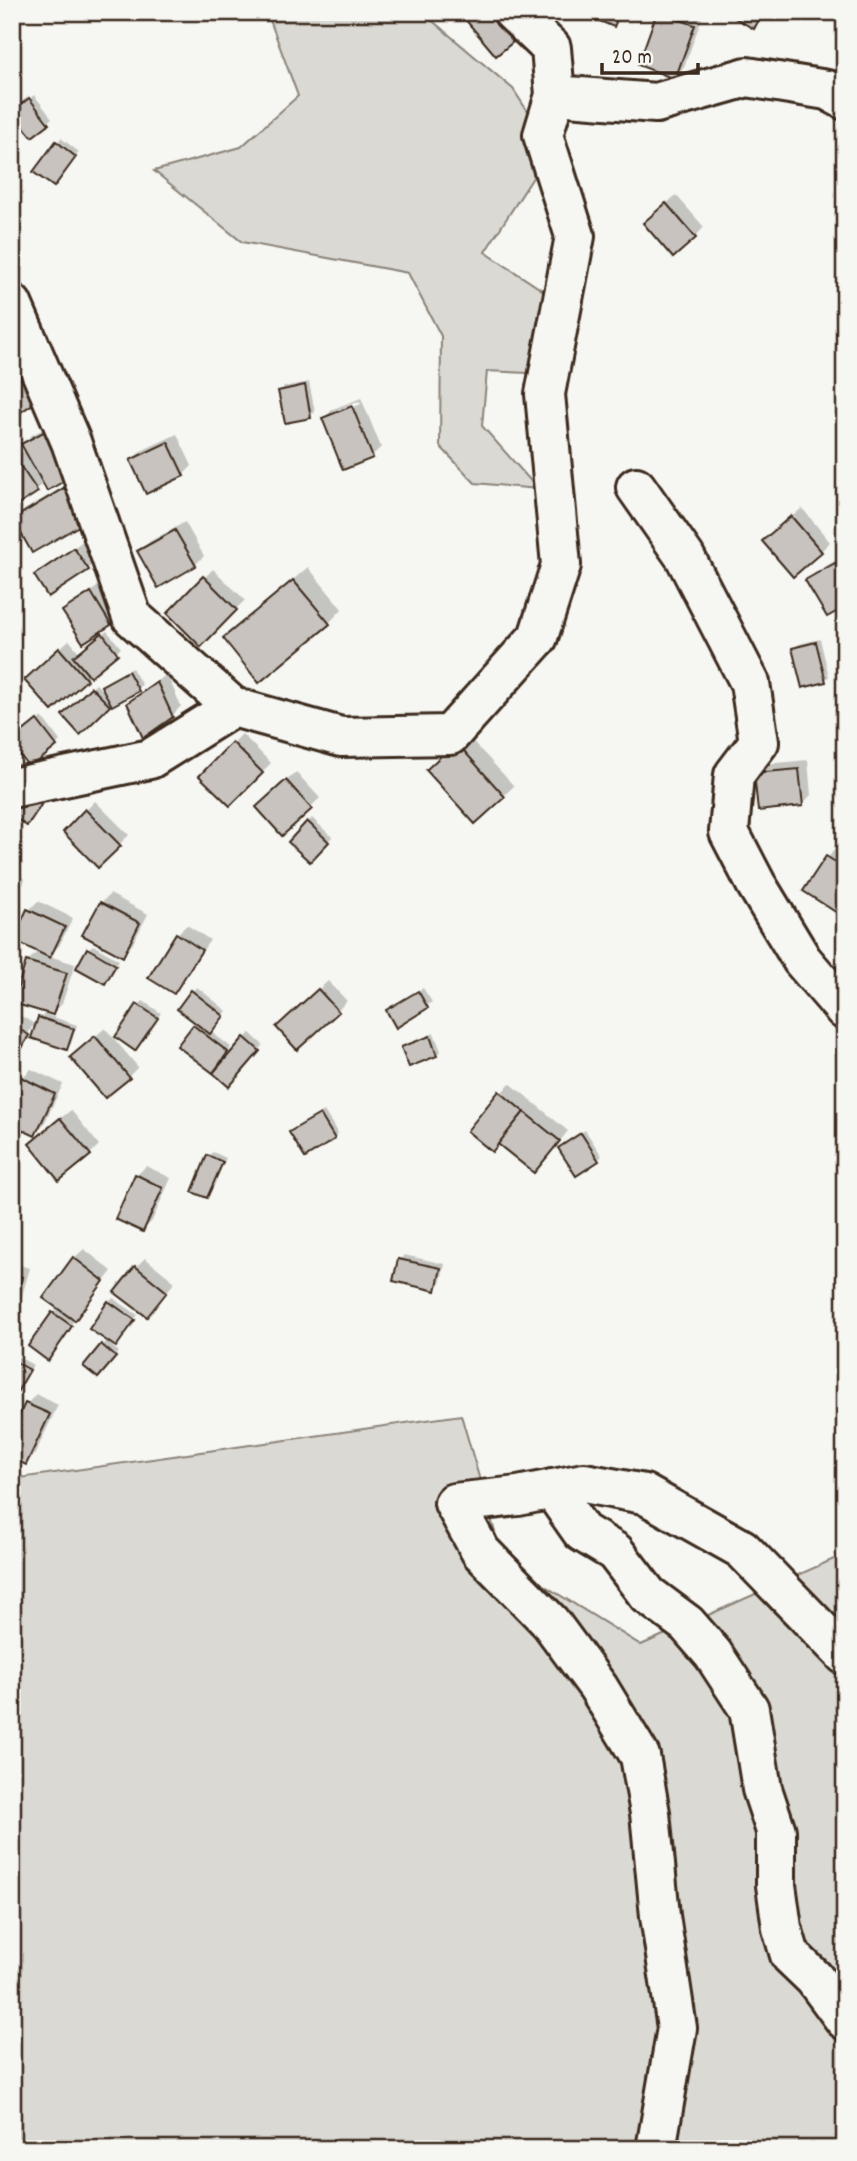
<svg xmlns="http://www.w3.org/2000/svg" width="857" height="2161" viewBox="0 0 857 2161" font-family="Dekko,sans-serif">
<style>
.green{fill:#dad9d3;stroke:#8a8278;stroke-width:2}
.shadow{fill:#0003;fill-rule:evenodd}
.building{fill:#c8c3be;stroke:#3b2a1e;stroke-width:2}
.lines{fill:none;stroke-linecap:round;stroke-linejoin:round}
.minor-casing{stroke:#3b2a1e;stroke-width:44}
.minor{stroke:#f6f6f2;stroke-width:38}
</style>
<rect width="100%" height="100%" fill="#f6f6f2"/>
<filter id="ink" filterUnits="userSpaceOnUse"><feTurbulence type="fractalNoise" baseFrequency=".0143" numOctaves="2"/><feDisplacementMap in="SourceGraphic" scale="14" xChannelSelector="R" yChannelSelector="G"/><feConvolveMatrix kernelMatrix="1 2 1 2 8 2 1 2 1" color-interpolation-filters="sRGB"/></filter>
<g filter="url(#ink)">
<!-- green -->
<g class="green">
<polygon points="267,12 422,12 513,89 543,135 541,165 485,252 545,292 528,373 487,371 482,426 538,489 475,483 440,446 441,336 408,273 242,242 154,171 241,147 298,96"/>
<polygon points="461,1415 503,1560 641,1645 845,1554 845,2149 12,2149 12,1479"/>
</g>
<!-- shadow -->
<g class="shadow">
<polygon points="461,12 505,12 521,31 496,54"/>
<polygon points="580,12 625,12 614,25"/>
<polygon points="659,12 695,12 703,15 684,67 675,77 640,64"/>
<polygon points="34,95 52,118 33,135 19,108"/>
<polygon points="61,138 79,152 58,180 57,143"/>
<polygon points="676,195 704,227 695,237 655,214"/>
<polygon points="12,353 45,391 12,416"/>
<polygon points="309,382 315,412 310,416 280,391 284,387"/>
<path d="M361,398l20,49 -9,9 -48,-38 9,-9zM359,401l2,3 -28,12v-4z"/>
<polygon points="57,422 45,483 12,507 12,459 26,450 23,444 32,435"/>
<polygon points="177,434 192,466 183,475 132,460 141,451"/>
<polygon points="74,480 93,512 15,519 24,510"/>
<polygon points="802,508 830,542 821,551 774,532"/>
<polygon points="185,522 204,556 195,565 140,552 149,542"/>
<polygon points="84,540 97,559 88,569 36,576"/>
<polygon points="845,555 845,605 808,580 817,571"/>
<polygon points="308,567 342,609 329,623 225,638"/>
<polygon points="213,569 245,600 201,644 170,613"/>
<polygon points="101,584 119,614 110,624 65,611"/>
<polygon points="107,631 121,648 52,708 36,670 69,640 80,653"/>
<polygon points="820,639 829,676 825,681 794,648 799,644"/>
<polygon points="132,668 142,685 112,702 80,732 64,715 96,684 106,694 103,686 107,682"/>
<polygon points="167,674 181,706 172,716 129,704"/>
<polygon points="12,710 21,718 12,728"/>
<polygon points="42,717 60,741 56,745 16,738"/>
<polygon points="242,734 271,763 230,804 201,776"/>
<polygon points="466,734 514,786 476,822 428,770"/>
<polygon points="808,760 811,795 802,805 756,774 766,764"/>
<polygon points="296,772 320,798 282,834 268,798"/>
<polygon points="95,801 129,835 98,865 65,832"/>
<polygon points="312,818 332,837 310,859 291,841"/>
<polygon points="12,820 21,825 12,839"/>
<polygon points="836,847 845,853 845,910 805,890"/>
<polygon points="12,874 25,879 22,888 12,884"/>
<polygon points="12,888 20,891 12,913"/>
<polygon points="110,894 148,914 132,945 122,955 101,903"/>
<polygon points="38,901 73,918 59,946 49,956 75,964 62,1004 53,1013 27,962 39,950 29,910"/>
<polygon points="187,925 210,940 174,992 177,934"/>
<polygon points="93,945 119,960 104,982 88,949"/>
<polygon points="328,981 347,1001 337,1011 287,1018"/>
<polygon points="197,987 227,1011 210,1031 231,1047 225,1058 250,1033 263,1045 229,1085 179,1045 198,1022 192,991"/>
<polygon points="423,988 432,1002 397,1025 392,1006"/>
<polygon points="143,1001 161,1013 135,1049 139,1005"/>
<polygon points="12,1011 37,1025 44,1014 77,1025 71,1044 66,1048 31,1036 25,1046 35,1028 32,1027 21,1046 25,1046 16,1054 12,1052"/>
<polygon points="105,1028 138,1067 129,1076 82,1048"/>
<polygon points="434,1033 441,1051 436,1055 403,1047"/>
<polygon points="31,1069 63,1084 44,1124 34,1134 22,1078"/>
<polygon points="510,1083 568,1131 543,1162 469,1131"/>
<polygon points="71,1110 99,1145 90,1154 41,1134"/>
<polygon points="324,1111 338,1133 334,1138 295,1128"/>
<polygon points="585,1130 602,1156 597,1160 560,1148"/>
<polygon points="213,1152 226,1158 207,1196 208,1156"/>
<polygon points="146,1166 171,1178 152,1221 143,1230 137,1175"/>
<polygon points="12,1186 23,1196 12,1207"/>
<polygon points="84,1249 112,1271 74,1320 52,1354 53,1313 59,1307 74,1258"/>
<polygon points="404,1255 445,1264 440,1284 436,1289 400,1260"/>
<polygon points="145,1258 175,1282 147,1315 136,1267"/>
<polygon points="12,1263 30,1268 19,1306 12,1313"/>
<polygon points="113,1298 138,1315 113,1347 119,1352 102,1372 102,1346 108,1340 109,1302"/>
<polygon points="15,1355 33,1365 12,1401 12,1358"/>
<polygon points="36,1394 58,1405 35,1454 26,1463 12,1434 27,1404"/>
</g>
<!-- building -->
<g class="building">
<polygon points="459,12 488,12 513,42 496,56"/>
<polygon points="578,12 620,12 614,27"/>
<polygon points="657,12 695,25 675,79 638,65"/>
<polygon points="725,12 763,12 754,29"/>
<polygon points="29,98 49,124 32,137 12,112"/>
<polygon points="56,141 76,157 54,187 33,172"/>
<polygon points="666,203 696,238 673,258 643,223"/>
<polygon points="12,366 37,401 12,418"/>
<polygon points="305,385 311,418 285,423 278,391"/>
<polygon points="352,406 373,458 343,470 322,418"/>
<polygon points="47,430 73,476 47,491 21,444"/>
<polygon points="168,442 184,476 146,494 130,460"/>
<polygon points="15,458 38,492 12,509 12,460"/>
<polygon points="64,488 84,523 32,553 13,519"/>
<polygon points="791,516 822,552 793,577 762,541"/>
<polygon points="175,530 196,566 158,588 137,551"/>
<polygon points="74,548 89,570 48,597 34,575"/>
<polygon points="835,563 845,580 845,607 827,617 805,580"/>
<polygon points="203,576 237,610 201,647 167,613"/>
<polygon points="293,580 330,624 259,683 223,638"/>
<polygon points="91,592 111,625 83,643 62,611"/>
<polygon points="102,633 118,654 90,677 73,657"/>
<polygon points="816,642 826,682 802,688 792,648"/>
<polygon points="59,648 87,680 52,711 24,680"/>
<polygon points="128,671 139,691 112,706 101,686"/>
<polygon points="157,682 173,717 143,738 127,703"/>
<polygon points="91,687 110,706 80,735 62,715"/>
<polygon points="37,720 57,746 30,768 12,745 12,740"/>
<polygon points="232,742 263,773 230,806 199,776"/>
<polygon points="456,742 505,797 475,824 426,770"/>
<polygon points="799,769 803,806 758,811 754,773"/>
<polygon points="286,780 312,809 282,836 256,807"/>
<polygon points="18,790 41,805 27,826 12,816 12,798"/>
<polygon points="85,809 121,846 98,868 63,832"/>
<polygon points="307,821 329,842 310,862 288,842"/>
<polygon points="826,856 845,868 845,911 842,916 803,891"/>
<polygon points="100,902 140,923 123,957 82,935"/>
<polygon points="27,909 65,927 50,958 13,940"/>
<polygon points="176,933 202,950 174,994 148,978"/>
<polygon points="87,948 116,965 105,984 76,968"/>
<polygon points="26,961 67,973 53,1015 13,1003"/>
<polygon points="318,989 339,1012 297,1050 276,1027"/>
<polygon points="191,990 224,1016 210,1034 177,1009"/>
<polygon points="418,991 428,1008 396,1028 386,1010"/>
<polygon points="137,1004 158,1018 135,1051 115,1037"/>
<polygon points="38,1017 74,1029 67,1050 31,1038"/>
<polygon points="12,1025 29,1035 17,1057 12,1054"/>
<polygon points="193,1025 228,1052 213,1073 177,1046"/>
<polygon points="95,1036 130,1078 105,1098 70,1057"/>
<polygon points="430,1036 437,1056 409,1067 401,1047"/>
<polygon points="244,1037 260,1051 229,1087 213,1073"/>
<polygon points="21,1077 55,1094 35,1136 12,1125 12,1095"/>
<polygon points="499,1091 524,1112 492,1152 467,1131"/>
<polygon points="524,1112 560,1141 534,1173 498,1144"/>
<polygon points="320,1114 335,1139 305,1158 289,1132"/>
<polygon points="60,1118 91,1155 59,1181 29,1144"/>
<polygon points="581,1133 599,1161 576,1176 558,1148"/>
<polygon points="207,1155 223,1162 207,1198 192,1192"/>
<polygon points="135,1174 163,1188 143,1232 115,1219"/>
<polygon points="73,1257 104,1281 75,1321 43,1298"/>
<polygon points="398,1259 441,1268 436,1291 393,1281"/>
<polygon points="135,1266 167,1292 147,1317 114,1292"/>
<polygon points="12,1274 22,1277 12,1311"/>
<polygon points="108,1301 135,1320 116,1347 89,1329"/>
<polygon points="52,1312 72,1326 48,1361 28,1346"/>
<polygon points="101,1344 116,1357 98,1378 83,1366"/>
<polygon points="12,1360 30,1370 12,1401"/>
<polygon points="25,1403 50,1414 26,1465 12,1458 12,1430"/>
</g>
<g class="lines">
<defs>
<g id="minor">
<polyline points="555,95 656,103 747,77 827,90 845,100"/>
<polyline points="12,304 71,442 132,617 233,707 341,737 450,735 538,637 561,565 545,394 575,236 543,135 555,95 551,48 513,12"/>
<polyline points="636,487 685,557 750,683 759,742 734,775 729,832 756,884 802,960 845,1010"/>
<polyline points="12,788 150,759 233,707"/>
<polyline points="552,1489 582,1532 615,1552 648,1595 687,1624 713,1654 749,1709 762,1789 776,1831 776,1885 782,1928 790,1955 814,1978 845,2020"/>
<polyline points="656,2149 677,2028 660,1916 650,1813 640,1756 598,1687 550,1622 481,1552 454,1503 518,1496 584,1483 644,1494 742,1549 845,1655"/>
</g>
</defs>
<!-- minor casing -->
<use href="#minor" class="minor-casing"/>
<!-- minor -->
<use href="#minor" class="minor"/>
</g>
</g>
<!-- margin -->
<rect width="857" height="2161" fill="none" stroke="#f6f6f2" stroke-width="42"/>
<rect x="21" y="21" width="815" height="2119" fill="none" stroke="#3b2a1e" stroke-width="2.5" filter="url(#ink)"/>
<!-- scale -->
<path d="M602 63v10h96v-10" fill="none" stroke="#3b2a1e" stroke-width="3.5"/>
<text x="612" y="63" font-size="21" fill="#3b2a1e" stroke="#f6f6f2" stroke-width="5" paint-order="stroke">20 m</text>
</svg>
